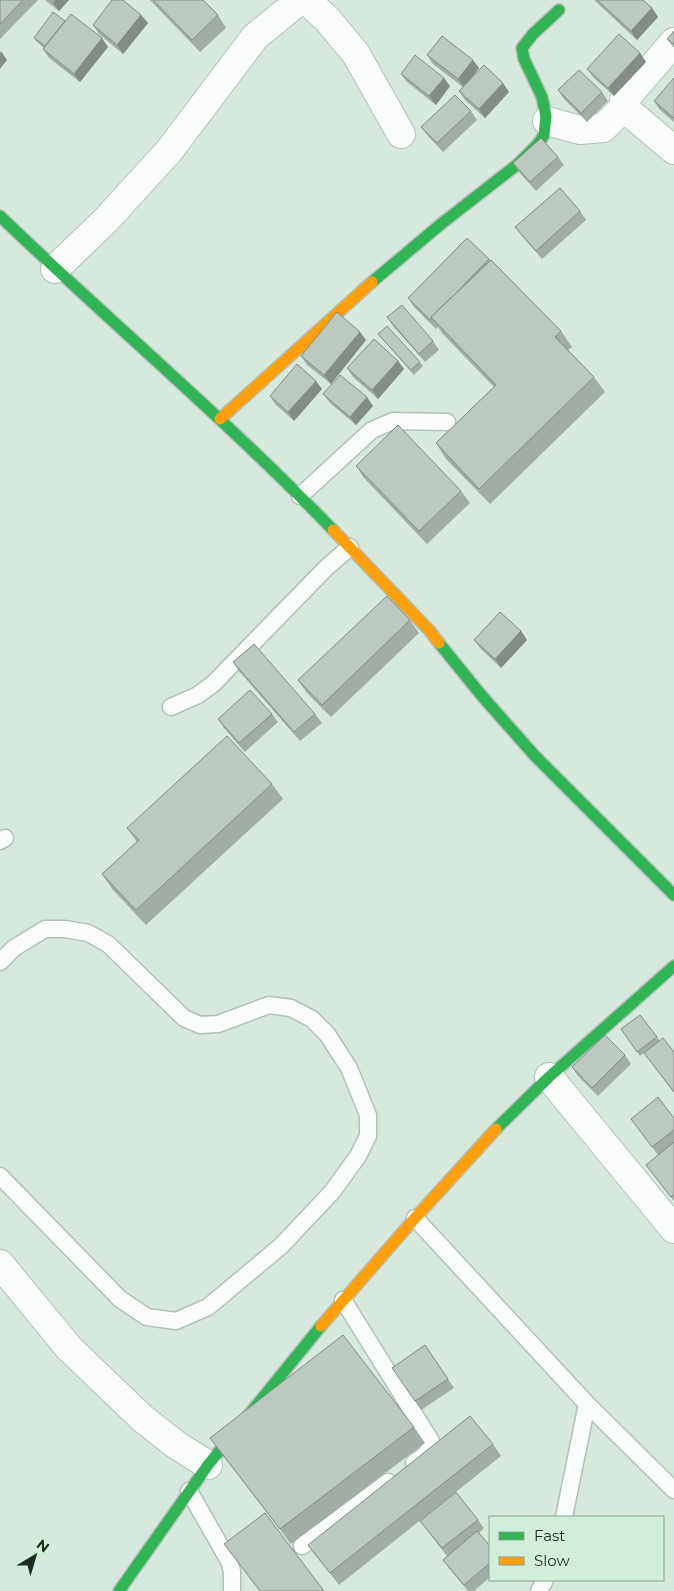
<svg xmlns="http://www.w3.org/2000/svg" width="674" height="1591" viewBox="0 0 674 1591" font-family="Montserrat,sans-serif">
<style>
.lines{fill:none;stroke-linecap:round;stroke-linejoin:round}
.lane-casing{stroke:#b4c1b8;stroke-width:19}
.street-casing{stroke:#b4c1b8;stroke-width:30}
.fast-casing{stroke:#b4c1b8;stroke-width:14}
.slow-casing{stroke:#b4c1b8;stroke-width:14}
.lane{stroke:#f9fcfa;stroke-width:16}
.street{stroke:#f9fcfa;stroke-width:28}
.fast{stroke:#30b455;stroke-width:11}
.slow{stroke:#ff9f0a;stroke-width:11}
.wall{fill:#a1ada5}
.shaded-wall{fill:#838d86}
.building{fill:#bbc9c0;stroke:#838d86}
</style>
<rect width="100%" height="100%" fill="#d7e8dd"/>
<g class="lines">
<defs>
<g id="lane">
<polyline points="300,496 372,430 393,421 447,422"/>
<polyline points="171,707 198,695 213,684 326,568 350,547"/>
<polyline points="0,841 5,838"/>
<polyline points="0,962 14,948 45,929 65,929 88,933 108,944 184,1018 200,1025 218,1024 269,1005 291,1008 312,1019 327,1034 349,1068 368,1115 368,1136 358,1156 332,1192 281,1246 208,1307 176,1321 147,1317 120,1299 0,1176"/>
<polyline points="415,1218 587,1404 674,1490"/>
<path d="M343,1300l88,141c0,11 -9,16 -17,22"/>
<polyline points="189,1491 229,1561 232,1571 232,1591"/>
<polyline points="564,1517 587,1404"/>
<polyline points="302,1546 388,1482"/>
<polyline points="539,1591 545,1580"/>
</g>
<g id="street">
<polyline points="306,0 327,19 356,54 401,134"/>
<polyline points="674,42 624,100 625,106 630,113 674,150"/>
<polyline points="547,121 580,130 603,128 625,106"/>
<polyline points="55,269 106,220 169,151 255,37 300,0"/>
<polyline points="549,1077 674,1229"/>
<polyline points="0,1264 69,1348 142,1418 175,1444 208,1465"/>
</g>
<g id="fast">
<path d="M0,216c110,106 227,204 333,314"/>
<polyline points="372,282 441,224 518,164 538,144 544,135 546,116 542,97 524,59 522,48 533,34 559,10"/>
<polyline points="439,643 482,696 535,756 674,895"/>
<polyline points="496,1129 549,1077 674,966"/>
<polyline points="119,1591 208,1465 321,1326"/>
</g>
<g id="slow">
<polyline points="220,419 372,282"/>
<polyline points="333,530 429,630 439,643"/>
<polyline points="321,1326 415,1218 496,1129"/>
</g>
</defs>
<!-- lane casing -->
<use href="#lane" class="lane-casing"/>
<!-- street casing -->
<use href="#street" class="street-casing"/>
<!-- fast casing -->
<use href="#fast" class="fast-casing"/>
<!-- slow casing -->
<use href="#slow" class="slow-casing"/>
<!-- lane -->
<use href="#lane" class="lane"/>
<!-- street -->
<use href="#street" class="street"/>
<!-- fast -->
<use href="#fast" class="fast"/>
<!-- slow -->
<use href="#slow" class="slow"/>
</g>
<!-- wall -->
<g class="wall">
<polygon points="0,0 38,0 0,39"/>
<polygon points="45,0 69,0 59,11"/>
<polygon points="150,0 203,0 218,15 226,28 200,52"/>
<polygon points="594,0 643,0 652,8 658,17 637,40"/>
<polygon points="141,15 148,23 123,54 99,34 93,25"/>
<polygon points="65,21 108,47 80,82 49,58 43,49 44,48 37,42 34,38"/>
<polygon points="674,31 674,48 667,39"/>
<polygon points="640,53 646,62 614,96 593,77 587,69"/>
<polygon points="427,55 473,60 479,68 471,78 509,92 485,118 465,100 459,91 463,87 433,64"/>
<polygon points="401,74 450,86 436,105 407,82"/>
<polygon points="674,78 674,122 660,110 654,101"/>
<polygon points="558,90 602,92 608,101 587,122 564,99"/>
<polygon points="471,111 477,120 443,152 428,136 421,127"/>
<polygon points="558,157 564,165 536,191 519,172 513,163"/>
<polygon points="580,211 586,220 542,259 522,236 515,227"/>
<polygon points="489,259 561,331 572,347 568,350 594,377 605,392 490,504 446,459 436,443 494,387 442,333 438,327 436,329 414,307 408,298"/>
<polygon points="387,317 433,341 439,350 425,362 393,326"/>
<polygon points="378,334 420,362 423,366 414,375"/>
<polygon points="366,340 331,384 307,365 301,356"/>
<polygon points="398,361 404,369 378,399 353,377 347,368"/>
<polygon points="322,389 294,421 276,405 270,396"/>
<polygon points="323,394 373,406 356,425 330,403"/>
<polygon points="356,466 461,491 470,503 427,544 364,478"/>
<polygon points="410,620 419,633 331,717 307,693 298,680"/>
<polygon points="521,631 527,640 501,668 480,648 474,640"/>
<polygon points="233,662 315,714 322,723 300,741 239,671"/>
<polygon points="272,714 278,722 245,752 224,728 218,719"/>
<polygon points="272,784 283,799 146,925 113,890 102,874 137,842 127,828"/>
<polygon points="640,1015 660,1041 674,1052 674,1093 644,1053 640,1056 621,1029"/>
<polygon points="625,1055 631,1064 598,1096 578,1076 572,1067"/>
<polygon points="674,1118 674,1201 646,1165 658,1155 631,1119"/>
<polygon points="425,1345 454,1388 421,1410 392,1368"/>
<polygon points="414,1427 425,1443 291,1544 221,1453 210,1438"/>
<polygon points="493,1444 501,1456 339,1585 317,1557 308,1545"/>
<polygon points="478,1520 484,1528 479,1533 490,1546 490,1577 474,1591 468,1591 449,1568 443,1560 447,1556 420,1521"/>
</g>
<!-- shaded-wall -->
<g class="shaded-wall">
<polygon points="55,0 69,0 59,11 53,3"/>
<polygon points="652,8 658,17 637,40 631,31"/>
<polygon points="141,15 148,23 123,54 117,45"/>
<polygon points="102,38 108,47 80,82 74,74"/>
<polygon points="1,51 7,60 0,69 0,53"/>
<polygon points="640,53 646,62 614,96 608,88"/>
<polygon points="473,60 479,68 464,88 458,79"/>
<polygon points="444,78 450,86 436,105 429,96"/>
<polygon points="503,83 509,92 485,118 479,109"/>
<polygon points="360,332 366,340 331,384 324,375"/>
<polygon points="398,361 404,369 378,399 372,390"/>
<polygon points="316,381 322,389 294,421 288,412"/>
<polygon points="367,397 373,406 356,425 350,417"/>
<polygon points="521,631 527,640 501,668 495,659"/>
</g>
<!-- building -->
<g class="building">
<polygon points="0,0 23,0 0,24"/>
<polygon points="112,0 123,0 141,15 117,45 93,25"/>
<polygon points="153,0 203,0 218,15 192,40"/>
<polygon points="597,0 643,0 652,8 631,31"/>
<polygon points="53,12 65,21 45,46 34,38"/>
<polygon points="71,14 102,38 74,74 43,49"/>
<polygon points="674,31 674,44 667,39"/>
<polygon points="619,34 640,53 608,88 587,69"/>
<polygon points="442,36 473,60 458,79 427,55"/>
<polygon points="415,55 444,78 429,96 401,74"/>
<polygon points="484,65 503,83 479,109 459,91"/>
<polygon points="579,70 602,92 581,113 558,90"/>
<polygon points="674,78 674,118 654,101"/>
<polygon points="455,95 471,111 437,143 421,127"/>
<polygon points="541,138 558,157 530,182 513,163"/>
<polygon points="560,188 580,211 536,251 515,227"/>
<polygon points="467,238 489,259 455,294 431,317 432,318 430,320 408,298"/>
<polygon points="491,260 561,331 555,337 594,377 479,489 436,443 496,385 431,317"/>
<polygon points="402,305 433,341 419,354 387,317"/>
<polygon points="337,312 360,332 324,375 301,356"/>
<polygon points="387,326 420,362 411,370 378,334"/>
<polygon points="374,339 398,361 372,390 347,368"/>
<polygon points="297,364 316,381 288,412 270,396"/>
<polygon points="340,375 367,397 350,417 323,394"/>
<polygon points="398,425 461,491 419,531 356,466"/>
<polygon points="387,596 410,620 322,705 298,680"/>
<polygon points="500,612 521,631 495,659 474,640"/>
<polygon points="254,644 315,714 294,732 233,662"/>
<polygon points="250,690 272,714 239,743 218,719"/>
<polygon points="227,736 272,784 136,910 102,874 139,840 127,828"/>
<polygon points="640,1015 657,1037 637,1052 621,1029"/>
<polygon points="605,1035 625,1055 592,1088 572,1067"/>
<polygon points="663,1038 674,1052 674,1092 644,1053"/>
<polygon points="658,1097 674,1118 674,1130 652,1147 631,1119"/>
<polygon points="674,1142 674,1195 671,1197 646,1165"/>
<polygon points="343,1335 414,1427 280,1529 210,1438"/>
<polygon points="425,1345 448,1379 415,1401 392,1368"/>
<polygon points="470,1416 493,1444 330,1573 308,1545"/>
<polygon points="456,1492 478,1520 442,1548 420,1521"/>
<polygon points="265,1513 324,1591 260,1591 224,1544"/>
<polygon points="477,1531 490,1546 490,1563 464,1585 443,1560"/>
</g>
<!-- legend -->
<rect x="489" y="1516" width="175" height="65" fill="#d1eeda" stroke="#8aa091"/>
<rect x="499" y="1532" width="25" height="8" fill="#30b455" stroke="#8aa091"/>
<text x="534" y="1541" font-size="15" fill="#1f2a23">Fast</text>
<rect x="499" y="1557" width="25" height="8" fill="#ff9f0a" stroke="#8aa091"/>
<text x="534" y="1566" font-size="15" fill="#1f2a23">Slow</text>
<!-- north arrow -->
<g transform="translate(35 1556) rotate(38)" stroke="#d1eeda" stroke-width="4" paint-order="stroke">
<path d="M0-4L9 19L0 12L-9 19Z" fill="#1f2a23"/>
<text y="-8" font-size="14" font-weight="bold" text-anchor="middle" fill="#1f2a23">N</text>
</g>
</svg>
